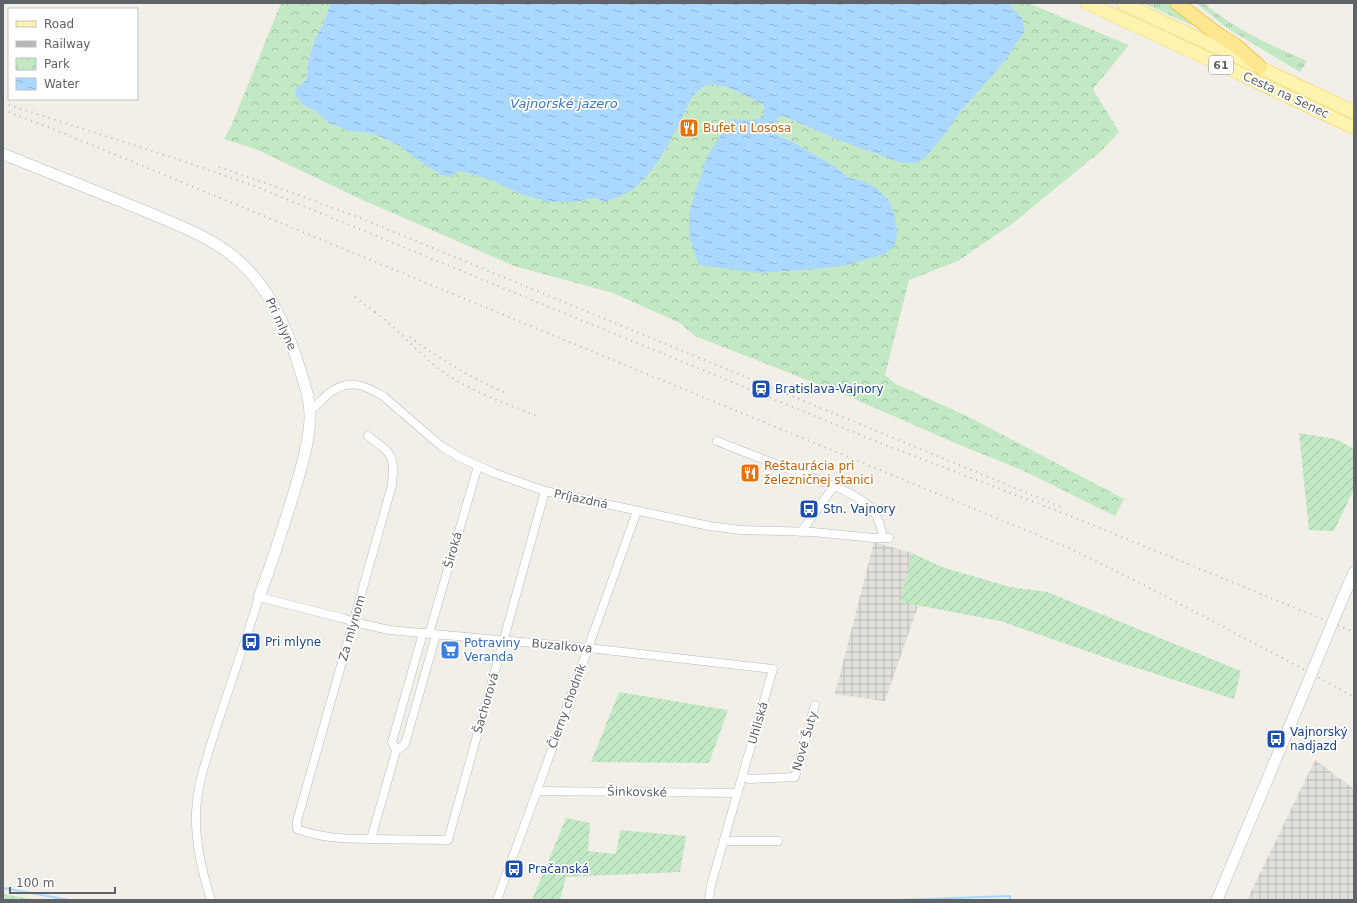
<svg xmlns="http://www.w3.org/2000/svg" width="1357" height="903" viewBox="0 0 1357 903" font-family="'DejaVu Sans',sans-serif">
<style>
.industrial{fill:url(#industrial-grid)}
.grass{fill:url(#grass-tufts)}
.park{fill:url(#park-crowns)}
.garden{fill:url(#garden-furrows)}
.water{fill:url(#water-ripples)}
.lines{fill:none;stroke-linecap:round;stroke-linejoin:round}
.stream{stroke:#aad8ff;stroke-width:2}
.street-casing{stroke:#b7babe;stroke-width:9}
.secondary-casing{stroke:#b8bcc1;stroke-width:12}
.primary-casing{stroke:#f8d059;stroke-width:14}
.highway-casing{stroke:#f9b100;stroke-width:15}
.street{stroke:#fff;stroke-width:8}
.secondary{stroke:#fff;stroke-width:11}
.primary{stroke:#fff4af;stroke-width:13}
.highway{stroke:#ffe691;stroke-width:14}
.rail{stroke:#b6b7b8;stroke-width:2;stroke-dasharray:1 5;stroke-linecap:butt}
.secondary-bridge-casing{stroke:#b8bcc1;stroke-width:12;stroke-linecap:butt}
.secondary-bridge{stroke:#fff;stroke-width:11}
.labels{text-anchor:middle;dominant-baseline:central;stroke-width:3.5;stroke-linejoin:round;paint-order:stroke}
.shield{fill:#fff;stroke:#8e9295;stroke-width:1}
.shield-label{font-size:11px;font-weight:bold;fill:#5e6368}
.street-label{font-size:12px;fill:#5e6368;stroke:#fff}
.food-label{font-size:12px;fill:#c56008;stroke:#fff;text-anchor:start}
.transit-label{font-size:12px;fill:#164399;stroke:#fff;text-anchor:start}
.shop-label{font-size:12px;fill:#366cbe;stroke:#fff;text-anchor:start}
.water-label{font-size:13px;font-style:italic;fill:#3f77b8;stroke:#fff}
</style>
<defs>
<pattern id="industrial-grid" width="8" height="8" patternUnits="userSpaceOnUse"><rect width="8" height="8" fill="#e2e1dc"/><path d="M0 4h8M4 0v8" fill="none" stroke="#babab6"/></pattern>
<pattern id="grass-tufts" width="24" height="20" patternUnits="userSpaceOnUse"><rect width="24" height="20" fill="#c3e9c4"/><path d="M3 7l-1-3M5 7V3M7 7l1-3M15 17l-1-3M17 17v-4M19 17l1-3" fill="none" stroke="#a2c0a3"/></pattern>
<pattern id="park-crowns" width="20" height="18" patternUnits="userSpaceOnUse"><rect width="20" height="18" fill="#c3e9c4"/><path d="M2 6a3 3 0 1 1 6 0M12 15a3 3 0 1 1 6 0" fill="none" stroke="#a2c0a3"/></pattern>
<pattern id="garden-furrows" width="10" height="10" patternUnits="userSpaceOnUse"><rect width="10" height="10" fill="#c3e9c4"/><path d="M-1 1l2-2M0 10L10 0M9 11l2-2" fill="none" stroke="#a2c0a3"/></pattern>
<pattern id="water-ripples" width="26" height="14" patternUnits="userSpaceOnUse"><rect width="26" height="14" fill="#aad8ff"/><path d="M2 4q2-2 4 0t4 0M15 11q2-2 4 0t4 0" fill="none" stroke="#8eb3d2"/></pattern>
</defs>
<rect width="100%" height="100%" fill="#f1efe7"/>
<!-- industrial -->
<g class="industrial">
<polygon points="874,542 912,553 900,602 918,606 885,701 835,694"/>
<polygon points="1315,760 1354,789 1354,900 1247,900"/>
</g>
<!-- grass -->
<g class="grass">
<polygon points="1143,3 1168,3 1196,27"/>
<path d="M1196,3h8c30,26 66,42 103,58l-7,11 -73,-44z"/>
</g>
<!-- park -->
<path class="park" d="M281,3h50l-8,21 -8,15 -7,23 -6,42 13,7 14,12 20,8 25,3 26,12 16,13 25,16 8,2 11,-6 31,9 29,14 55,8 19,-4 9,4 18,-7 12,-6 33,-41 27,-52c4,-4 9,-9 15,-11 13,-4 44,14 56,20v9l-8,7 -61,75 -6,16 70,61 59,-4 67,-15 10,-38 -6,-14 -12,-14 -13,-7 -17,-4 -11,-10 -43,-25 -16,-7 -2,-11 3,-6 4,-2 51,22 68,25 25,-6 19,-23 16,-23 45,-51 9,-15 10,-13 -3,-14 -14,-15h20l101,42 -36,44 26,43 -18,19 -89,73 -54,37 -49,19 -24,95 11,9 73,33 155,82 -9,17 -91,-45 -67,-27 -109,-48 -153,-60 -15,-13 -67,-30 -99,-27 -158,-69 -98,-47 -34,-11 8,-15z"/>
<!-- garden -->
<g class="garden">
<polygon points="1299,433 1336,439 1354,449 1354,489 1334,531 1309,530"/>
<polygon points="912,553 942,567 1010,587 1047,592 1241,671 1234,699 1121,663 1000,621 900,602"/>
<polygon points="619,692 728,710 709,763 591,762"/>
<polygon points="566,818 590,823 588,851 616,854 620,830 686,836 680,872 566,877 560,900 532,900"/>
<polygon points="3,894 38,900 3,900"/>
</g>
<!-- water -->
<path class="water" d="M331,3h677l14,15 3,14 -10,13 -9,15 -45,51 -16,23 -19,23 -9,6h-16l-68,-25 -50,-22 -5,2 -3,6 2,11 16,7 43,25 11,10 17,4 13,7 12,13 6,15 2,14 -1,14 -11,10 -37,11 -30,4 -59,4 -60,-8 -10,-28v-25l18,-56 24,-37 25,2 8,-7v-9c-12,-6 -43,-24 -56,-20 -6,2 -11,7 -15,11 -16,30 -32,72 -60,93 -8,6 -20,10 -30,13l-9,-4 -19,4h-26l-29,-8 -29,-14 -31,-9 -11,6 -8,-2 -25,-16 -16,-13 -26,-12 -25,-3 -20,-8 -14,-12 -13,-7 -6,-8 -1,-6 11,-10 2,-18 7,-23 8,-15z"/>
<g class="lines">
<!-- stream -->
<g class="stream">
<polyline points="3,888 69,900"/>
<polyline points="898,900 1010,896 1010,900"/>
</g>
<defs>
<g id="street">
<path d="M310,410c7,-4 11,-10 17,-15 19,-17 36,-11 56,1l58,50 18,11 35,16 51,18 164,35 32,4 72,2 61,6h15"/>
<path d="M368,436c24,18 27,18 24,49l-95,336v8c23,9 49,10 74,10l25,-88 9,-7 31,-109"/>
<path d="M717,441c29,12 59,23 88,34 21,8 50,17 66,33 8,9 10,19 12,30"/>
<polyline points="801,532 834,486"/>
<polyline points="429,634 478,466"/>
<polyline points="396,751 392,742 423,633"/>
<polyline points="743,777 749,779 795,777 815,705"/>
<polyline points="537,791 738,793"/>
<polyline points="371,839 448,840 545,491"/>
<polyline points="724,841 778,841"/>
<path d="M211,900c-9,-28 -16,-57 -15,-87 1,-30 12,-59 21,-88 14,-43 29,-85 42,-128l83,21 12,4 35,8 199,18 185,21 -62,216 -2,15"/>
<polyline points="497,900 537,791 637,511"/>
</g>
<g id="secondary">
<path d="M3,154c48,19 95,38 142,57 30,13 64,25 89,46 31,25 49,62 62,100 6,20 15,41 14,63 -2,29 -11,55 -19,82 -10,32 -20,64 -32,95"/>
<polyline points="1338,609 1354,572"/>
<polyline points="1217,900 1306,687"/>
</g>
<g id="primary">
<polyline points="1087,3 1224,66 1354,128"/>
<polyline points="1123,3 1354,112"/>
</g>
<polyline id="highway" points="1177,3 1216,33 1235,45 1260,67"/>
</defs>
<!-- street casing -->
<use href="#street" class="street-casing"/>
<!-- secondary casing -->
<use href="#secondary" class="secondary-casing"/>
<!-- primary casing -->
<use href="#primary" class="primary-casing"/>
<!-- highway casing -->
<use href="#highway" class="highway-casing"/>
<!-- street -->
<use href="#street" class="street"/>
<!-- secondary -->
<use href="#secondary" class="secondary"/>
<!-- primary -->
<use href="#primary" class="primary"/>
<!-- highway -->
<use href="#highway" class="highway"/>
<!-- rail -->
<g class="rail">
<polyline points="3,103 183,161 257,187 883,444 1073,517 1354,632"/>
<polyline points="3,110 53,129 1069,548 1142,584 1307,671 1354,697"/>
<polyline points="219,167 277,187 360,218 1061,507"/>
<polyline points="355,297 379,315"/>
<path d="M375,312c23,17 41,39 64,57 30,22 66,34 100,48"/>
<path d="M410,337c31,23 63,42 98,57"/>
</g>
<defs>
<polyline id="secondary-bridge" points="1306,687 1338,609"/>
</defs>
<!-- secondary-bridge casing -->
<use href="#secondary-bridge" class="secondary-bridge-casing"/>
<!-- secondary-bridge -->
<use href="#secondary-bridge" class="secondary-bridge"/>
</g>
<!-- icons -->
<defs>
<symbol id="restaurant-square" viewBox="-11 -11 22 22"><rect x="-9" y="-9" width="18" height="18" rx="4" fill="#e8710a" stroke="#fff"/><path d="M-5-6h1v4h1v-4h1v4h1v-4h1v5L-1.5 .5V6h-2V.5L-5-1ZM5-6V6H3V1.5H1.5Q1.5-4 5-6Z" fill="#fff"/></symbol>
<symbol id="station-square" viewBox="-11 -11 22 22"><rect x="-9" y="-9" width="18" height="18" rx="4" fill="#1a4fb4" stroke="#fff"/><path d="M-3-6H3Q5-6 5-4V2Q5 4 3 4L4.5 6H3L1.5 4h-3L-3 6H-4.5L-3 4Q-5 4-5 2V-4Q-5-6-3-6ZM-3.5-4v3h7v-3ZM-3.5 1v1.5H-2V1ZM2 1v1.5H3.5V1Z" fill="#fff"/></symbol>
<symbol id="bus-square" viewBox="-11 -11 22 22"><rect x="-9" y="-9" width="18" height="18" rx="4" fill="#1a4fb4" stroke="#fff"/><path d="M-5-6H5V4H4V6H2V4H-2V6H-4V4H-5ZM-3.5-4V0h7V-4ZM-3.5 1.2v1.5H-2V1.2ZM2 1.2v1.5H3.5V1.2Z" fill="#fff"/></symbol>
<symbol id="supermarket-square" viewBox="-11 -11 22 22"><rect x="-9" y="-9" width="18" height="18" rx="4" fill="#3f7fe0" stroke="#fff"/><path d="M-6-5.5h2.5l.6 2H6L4.5 2H-2.5L-4.4-4H-6ZM-1.5 3.2a1.3 1.3 0 1 0 .1 0ZM3 3.2a1.3 1.3 0 1 0 .1 0Z" fill="#fff"/></symbol>
</defs>
<g fill-rule="evenodd">
<use href="#restaurant-square" x="678" y="117" width="22" height="22"/>
<use href="#station-square" x="750" y="378" width="22" height="22"/>
<use href="#restaurant-square" x="739" y="462" width="22" height="22"/>
<use href="#bus-square" x="798" y="498" width="22" height="22"/>
<use href="#bus-square" x="240" y="631" width="22" height="22"/>
<use href="#supermarket-square" x="439" y="639" width="22" height="22"/>
<use href="#bus-square" x="1265" y="728" width="22" height="22"/>
<use href="#bus-square" x="503" y="858" width="22" height="22"/>
</g>
<g class="labels">
<!-- shield labels -->
<rect class="shield" x="1209" y="56" width="24" height="18" rx="3"/>
<g class="shield-label">
<text x="1221" y="65">61</text>
</g>
<!-- street labels -->
<g class="street-label">
<text transform="translate(1286 95) rotate(25)">Cesta na Senec</text>
<text transform="translate(281 324) rotate(65)">Pri mlyne</text>
<text transform="translate(581 499) rotate(12)">Príjazdná</text>
<text transform="translate(453 550) rotate(-74)">Široká</text>
<text transform="translate(352 628) rotate(-74)">Za mlynom</text>
<text transform="translate(562 646) rotate(5)">Buzalkova</text>
<text transform="translate(486 703) rotate(-74)">Šachorová</text>
<text transform="translate(567 706) rotate(-70)">Čierny chodník</text>
<text transform="translate(758 723) rotate(-74)">Uhliská</text>
<text transform="translate(805 741) rotate(-74)">Nové Šuty</text>
<text transform="translate(637 792) rotate(1)">Šinkovské</text>
</g>
<!-- food labels -->
<g class="food-label">
<text x="703" y="128">Bufet u Lososa</text>
<text x="764" y="466">Reštaurácia pri<tspan x="764" dy="14">železničnej stanici</tspan></text>
</g>
<!-- transit labels -->
<g class="transit-label">
<text x="775" y="389">Bratislava-Vajnory</text>
<text x="823" y="509">Stn. Vajnory</text>
<text x="265" y="642">Pri mlyne</text>
<text x="1290" y="732">Vajnorský<tspan x="1290" dy="14">nadjazd</tspan></text>
<text x="528" y="869">Pračanská</text>
</g>
<!-- shop labels -->
<g class="shop-label">
<text x="464" y="643">Potraviny<tspan x="464" dy="14">Veranda</tspan></text>
</g>
<!-- water labels -->
<g class="water-label">
<text x="564" y="103">Vajnorské jazero</text>
</g>
</g>
<!-- border -->
<rect width="1357" height="903" fill="none" stroke="#5e6368" stroke-width="8"/>
<!-- legend -->
<rect x="8" y="8" width="130" height="92" fill="#ffffff" stroke="#bfc1c3"/>
<rect x="16" y="21" width="20" height="6" fill="#fff4af" stroke="#bfc1c3"/>
<text x="44" y="28" font-size="12" fill="#5e6368">Road</text>
<rect x="16" y="41" width="20" height="6" fill="#b6b7b8" stroke="#bfc1c3"/>
<text x="44" y="48" font-size="12" fill="#5e6368">Railway</text>
<rect x="16" y="58" width="20" height="12" fill="url(#park-crowns)" stroke="#bfc1c3"/>
<text x="44" y="68" font-size="12" fill="#5e6368">Park</text>
<rect x="16" y="78" width="20" height="12" fill="url(#water-ripples)" stroke="#bfc1c3"/>
<text x="44" y="88" font-size="12" fill="#5e6368">Water</text>
<!-- scale -->
<path d="M10 887v6h105v-6" fill="none" stroke="#5e6368" stroke-width="2"/>
<text x="16" y="887" font-size="12" fill="#5e6368" stroke="#ffffff" stroke-width="3" paint-order="stroke">100 m</text>
</svg>
